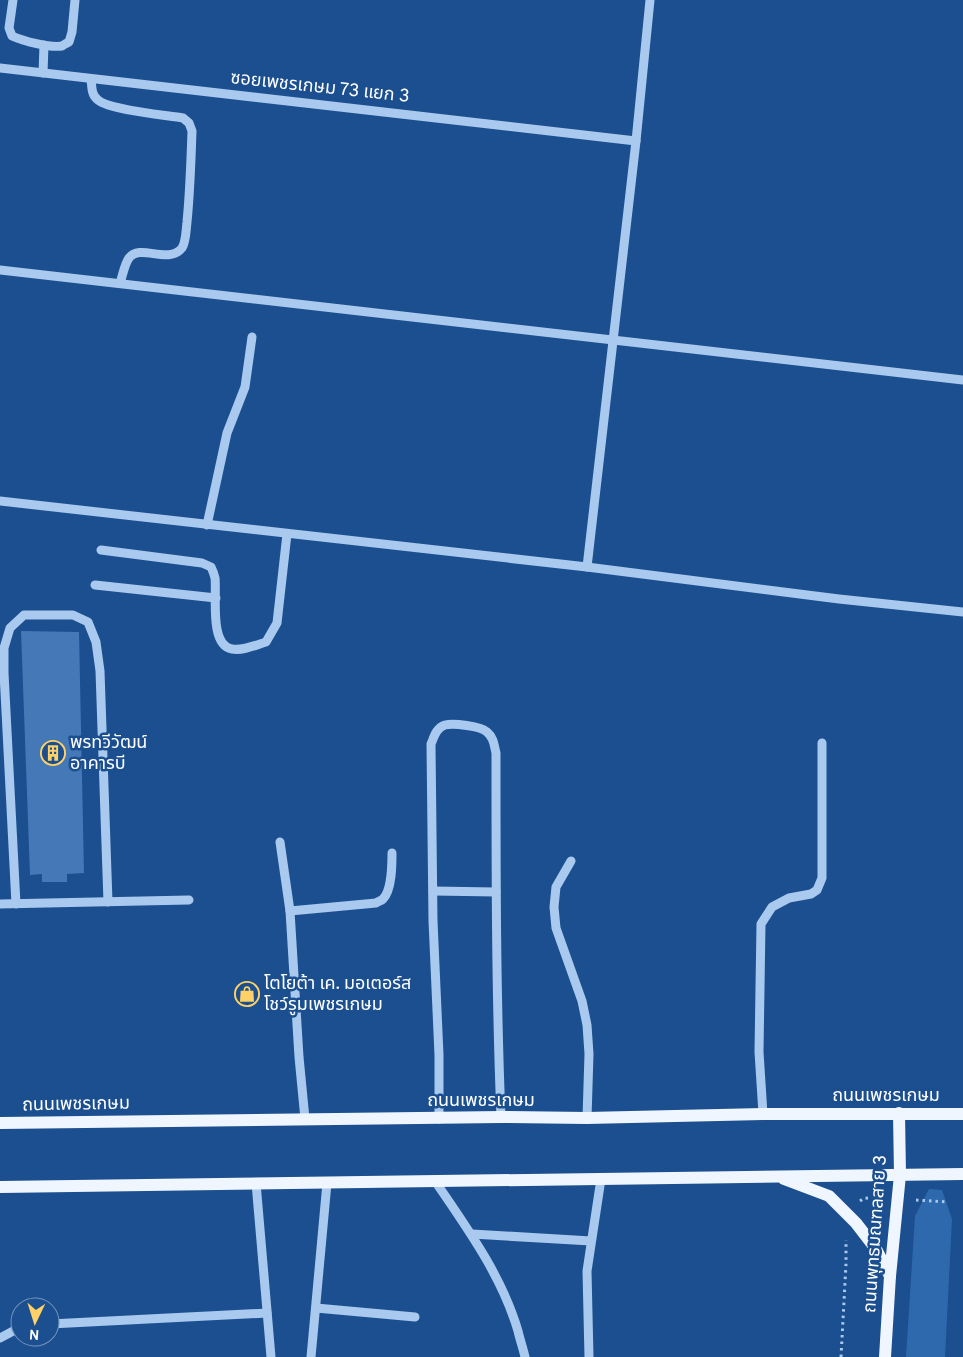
<svg xmlns="http://www.w3.org/2000/svg" width="963" height="1357" viewBox="0 0 963 1357" font-family="Overpass,'Noto Sans Thai',sans-serif">
<style>
.green{fill:#2e69ad}
.building{fill:#4478b7}
.lines{fill:none;stroke-linecap:round;stroke-linejoin:round}
.path{stroke:#a9c9ee;stroke-width:3;stroke-dasharray:2.5 4;stroke-linecap:butt}
.minor{stroke:#a9c9ee;stroke-width:9}
.major{stroke:#f0f6ff;stroke-width:12}
.labels{text-anchor:middle;dominant-baseline:central;stroke-width:5;stroke-linejoin:round;paint-order:stroke}
.street-label{font-size:18px;fill:#fff;stroke:#1b4f8f}
.poi-label{font-size:18px;fill:#fff;stroke:#1b4f8f;text-anchor:start}
</style>
<rect width="100%" height="100%" fill="#1b4f8f"/>
<!-- green -->
<polygon class="green" points="929,1189 942,1190 952,1219 945,1357 906,1357 915,1216"/>
<!-- building -->
<polygon class="building" points="21,631 79,632 84,873 67,874 67,882 42,882 42,874 30,875"/>
<g class="lines">
<!-- path -->
<g class="path">
<polyline points="916,1200 948,1202"/>
<polyline points="860,1201 864,1198 880,1199"/>
<polyline points="841,1357 846,1264 846,1240"/>
</g>
<!-- minor -->
<g class="minor">
<path d="M13,0l-4,28 3,8c11,5 38,12 50,10 1,-1 5,-3 7,-4l3,-10 3,-32"/>
<polyline points="0,68 636,141"/>
<polyline points="43,73 44,45"/>
<path d="M91,79c1,8 0,16 7,21 11,10 67,15 85,18l6,5 3,8c-1,31 -2,61 -5,91 -1,8 -1,20 -5,26 -14,17 -42,-5 -53,10 -5,7 -6,17 -9,25"/>
<polyline points="0,270 963,380"/>
<polyline points="0,501 587,567 839,599 963,612"/>
<polyline points="207,525 227,433 245,387 252,337"/>
<path d="M101,550l101,13 9,4c2,4 3,7 4,11 2,17 -6,67 17,71 11,2 24,-4 34,-7l11,-19 10,-89"/>
<polyline points="587,567 636,141 650,0"/>
<polyline points="95,585 216,598"/>
<polyline points="280,842 290,911 299,1057 305,1119"/>
<polyline points="571,861 556,887 554,907 556,928 582,1001 587,1025 589,1054 587,1118"/>
<polyline points="433,891 496,892"/>
<polyline points="0,904 189,900"/>
<polyline points="16,904 4,673 4,648 10,628 24,615 73,615 88,622 96,642 100,671 108,902"/>
<path d="M290,911l86,-8c3,-2 5,-2 7,-4 9,-9 9,-34 9,-46"/>
<polyline points="763,1114 759,1052 761,924 772,907 789,898 811,894 817,890 822,878 822,743"/>
<path d="M439,1119v-64l-6,-134 -2,-177c3,-7 5,-16 14,-19 8,-2 36,1 42,7 7,6 7,13 9,21 0,122 0,243 5,364"/>
<path d="M435,1181c32,47 67,95 83,150 2,9 5,17 7,26"/>
<polyline points="256,1183 271,1357"/>
<polyline points="472,1234 591,1241"/>
<polyline points="316,1308 415,1317"/>
<polyline points="50,1324 267,1313"/>
<polyline points="0,1338 15,1330 20,1329"/>
<polyline points="311,1357 327,1183"/>
<polyline points="589,1357 587,1271 601,1179"/>
</g>
<!-- major -->
<g class="major">
<polyline points="0,1123 501,1117 587,1118 763,1114 963,1114"/>
<polyline points="784,1179 829,1196 856,1223 876,1249 890,1276"/>
<polyline points="0,1187 963,1174"/>
<polyline points="885,1357 890,1276 900,1175 899,1113"/>
</g>
</g>
<!-- icons -->
<defs>
<symbol id="building-ring" viewBox="-11 -11 22 22"><circle r="9.5" fill="#1b4f8f" stroke="#ffd166" stroke-width="1.5"/><path d="M-4-6H4V6H1V3H-1V6H-4ZM-2.5-4.3h1.7v1.8h-1.7ZM.8-4.3h1.7v1.8H.8ZM-2.5-1h1.7V.8h-1.7ZM.8-1h1.7V.8H.8Z" fill="#ffd166"/></symbol>
<symbol id="shop-ring" viewBox="-11 -11 22 22"><circle r="9.5" fill="#1b4f8f" stroke="#ffd166" stroke-width="1.5"/><path d="M-5-2.5h2.3a2.7 3.5 0 0 1 5.4 0H5L5.5 6h-11ZM-1.5-2.5h3a1.5 2.3 0 0 0-3 0Z" fill="#ffd166"/></symbol>
</defs>
<g fill-rule="evenodd">
<use href="#building-ring" x="39" y="739" width="28" height="28"/>
<use href="#shop-ring" x="233" y="980" width="28" height="28"/>
</g>
<g class="labels">
<!-- street labels -->
<g class="street-label">
<text transform="translate(320 88) rotate(6)">ซอยเพชรเกษม 73 แยก 3</text>
<text x="886" y="1096">ถนนเพชรเกษม</text>
<text x="481" y="1101">ถนนเพชรเกษม</text>
<text transform="translate(76 1105) rotate(-1)">ถนนเพชรเกษม</text>
<text transform="translate(876 1234) rotate(-86)">ถนนพุทธมณฑลสาย 3</text>
</g>
<!-- poi labels -->
<g class="poi-label">
<text x="70" y="743">พรทวีวัฒน์<tspan x="70" dy="21">อาคารบี</tspan></text>
<text x="264" y="984">โตโยต้า เค. มอเตอร์ส<tspan x="264" dy="21">โชว์รูมเพชรเกษม</tspan></text>
</g>
</g>
<!-- north arrow -->
<g transform="translate(35 1322) rotate(184)"><circle r="24" fill="#1b4f8f" stroke="#7695bc"/>
<path d="M0-4L9 19L0 12L-9 19Z" fill="#ffd166"/>
<text y="-8" font-size="14" font-weight="bold" text-anchor="middle" fill="#ffffff">N</text>
</g>
</svg>
